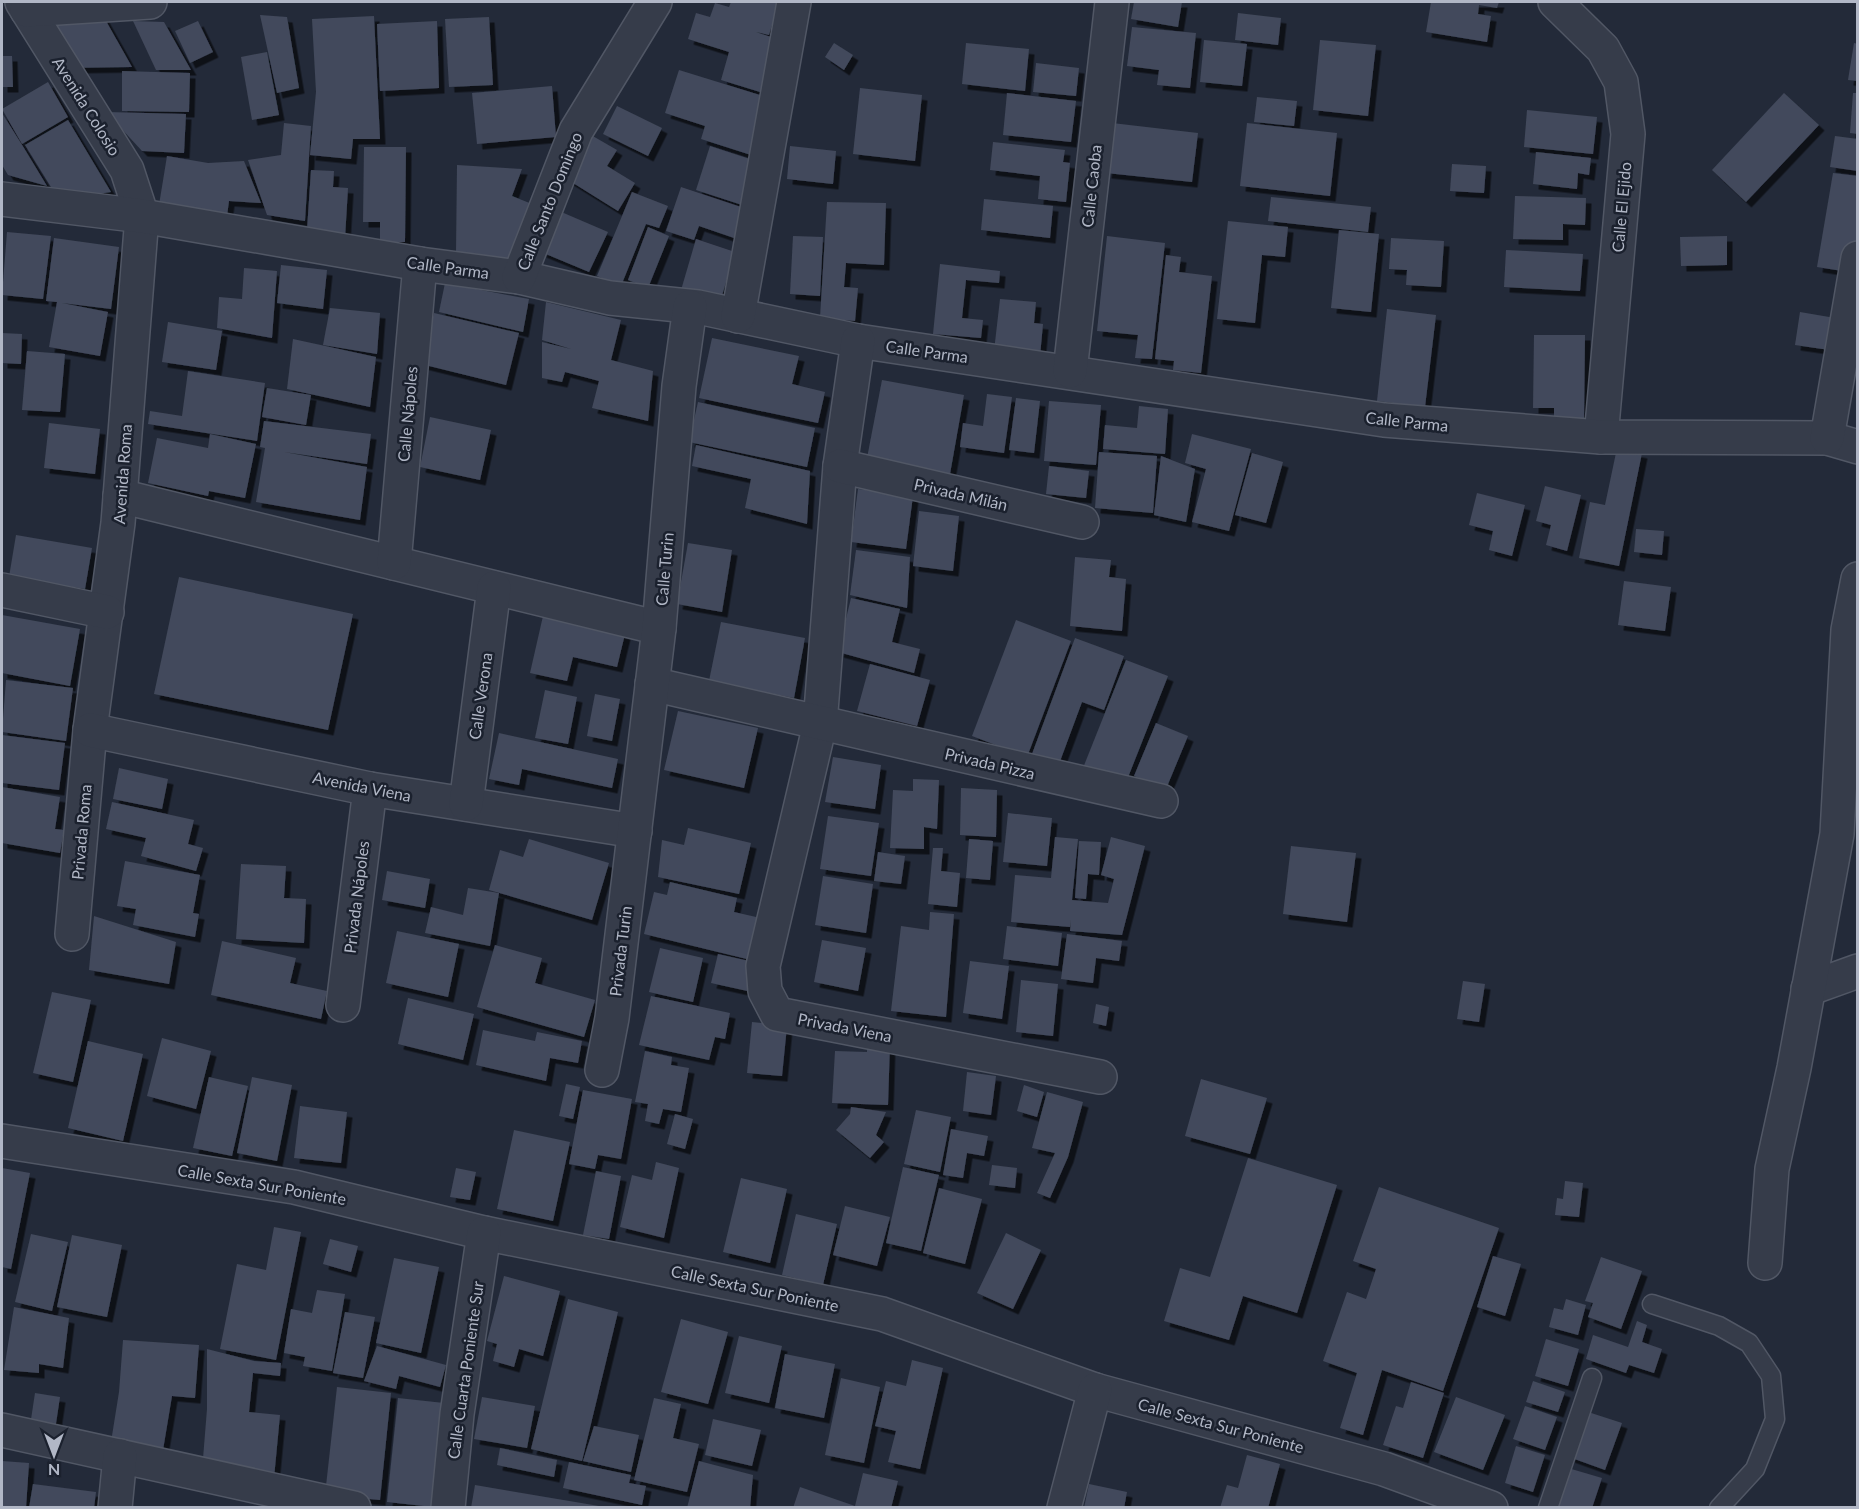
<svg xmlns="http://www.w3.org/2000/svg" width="1859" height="1509" viewBox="0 0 1859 1509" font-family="Lato,sans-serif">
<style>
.building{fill:#42495b;filter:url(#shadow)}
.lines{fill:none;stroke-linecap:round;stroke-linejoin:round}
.lane-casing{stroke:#515765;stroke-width:21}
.street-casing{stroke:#515765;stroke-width:36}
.lane{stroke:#363c4a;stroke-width:18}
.street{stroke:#363c4a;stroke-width:33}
.labels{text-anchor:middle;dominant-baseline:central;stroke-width:5;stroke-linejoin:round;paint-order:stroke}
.street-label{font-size:16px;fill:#b1b7c6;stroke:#1b212e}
</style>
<defs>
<filter id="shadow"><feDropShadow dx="5.5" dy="5.5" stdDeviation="0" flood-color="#0009"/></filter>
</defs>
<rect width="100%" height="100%" fill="#232a39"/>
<!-- building -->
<g class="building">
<polygon points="731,2 779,2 769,35 756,32 777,39 760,92 721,80 729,52 688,39 696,13 710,17 715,3 729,7"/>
<polygon points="1134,2 1182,2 1178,27 1131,19"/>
<polygon points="1431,2 1499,2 1497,8 1479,5 1478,14 1491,16 1487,42 1426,32"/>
<polygon points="101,12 132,67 66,68 45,18"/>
<polygon points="1238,13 1281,18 1278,45 1235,40"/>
<polygon points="260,15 287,17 299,88 277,93"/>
<polygon points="374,16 380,139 353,139 351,159 310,155 316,92 312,19"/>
<polygon points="489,17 493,85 449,87 445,19"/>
<polygon points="133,21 164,22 191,70 156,70"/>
<polygon points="198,21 213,52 190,63 175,31"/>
<polygon points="437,21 439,88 380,91 377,24"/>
<polygon points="1132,27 1196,33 1190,88 1157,85 1159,70 1127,66"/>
<polygon points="1204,40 1247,44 1242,86 1200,82"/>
<polygon points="1320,40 1376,45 1368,116 1313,110"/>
<polygon points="834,43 853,55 844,70 825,57"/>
<polygon points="966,43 1029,49 1025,91 962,84"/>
<polygon points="1854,43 1858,44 1858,81 1848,80"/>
<polygon points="267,52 279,115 252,120 241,57"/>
<polygon points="2,56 12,56 13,87 2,87"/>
<polygon points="1036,63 1079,68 1076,96 1033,92"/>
<polygon points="679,70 770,98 751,155 701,139 705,126 665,113"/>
<polygon points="122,71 190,73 189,112 122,111"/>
<polygon points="48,82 68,117 22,144 2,109"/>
<polygon points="552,86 556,137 477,144 472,93"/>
<polygon points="860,88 922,95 915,161 853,154"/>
<polygon points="1007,93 1076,101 1071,142 1003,135"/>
<polygon points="1784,93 1819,125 1746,202 1712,170"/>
<polygon points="1853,93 1858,93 1858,134 1850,133"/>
<polygon points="1257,97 1297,101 1294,126 1254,122"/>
<polygon points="617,106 662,128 648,156 603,134"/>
<polygon points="1527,110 1597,117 1593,154 1524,147"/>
<polygon points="106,112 186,114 184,153 142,151"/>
<polygon points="2,113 24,148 47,186 8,175 2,165"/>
<polygon points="68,120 111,192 59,200 25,145"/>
<polygon points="284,123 311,126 305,221 267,215 248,160 281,155"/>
<polygon points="1112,123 1198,133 1192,182 1106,173"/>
<polygon points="1247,123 1337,133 1330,196 1240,186"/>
<polygon points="591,135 617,150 607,166 635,183 618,211 565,178"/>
<polygon points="1835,136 1858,139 1858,171 1830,167"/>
<polygon points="993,142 1065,150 1063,162 1070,163 1066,202 1038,199 1040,176 990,170"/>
<polygon points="710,146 756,161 742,205 696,190"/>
<polygon points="790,146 836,151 833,184 787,179"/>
<polygon points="364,147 406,147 405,242 380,242 380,222 363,222"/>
<polygon points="1536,152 1591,158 1589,175 1578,173 1577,189 1533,184"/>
<polygon points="167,156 208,163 244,161 261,203 229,201 227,216 159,205"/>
<polygon points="1452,164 1486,166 1484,193 1450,191"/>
<polygon points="457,165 522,169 512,196 537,206 513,267 479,254 456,253"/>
<polygon points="311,170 334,171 333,187 348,188 345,238 307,230"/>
<polygon points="1833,173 1858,176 1858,257 1855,273 1817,267"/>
<polygon points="681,187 744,208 734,238 699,226 694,240 666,231"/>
<polygon points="632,192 668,206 659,228 646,224 621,286 597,276"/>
<polygon points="1515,196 1586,198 1585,225 1563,224 1563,240 1513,239"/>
<polygon points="1271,197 1371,207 1368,232 1268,221"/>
<polygon points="984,199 1053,206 1050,238 981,230"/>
<polygon points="827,202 886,203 884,265 846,263 844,287 858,288 855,321 820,318"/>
<polygon points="559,211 608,232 589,272 541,252"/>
<polygon points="1228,221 1288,227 1285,257 1262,255 1255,323 1217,319"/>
<polygon points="648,227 669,236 648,288 628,280"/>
<polygon points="1339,230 1379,234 1371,312 1331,308"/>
<polygon points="7,232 51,236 43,299 2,295"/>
<polygon points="793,236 823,237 820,296 790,294"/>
<polygon points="1107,236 1165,243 1152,359 1135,358 1138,335 1097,331"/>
<polygon points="1727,236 1727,265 1681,266 1680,237"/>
<polygon points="54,238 119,247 111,309 62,303 108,312 100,356 49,347 57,302 46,301"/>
<polygon points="1391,238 1444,241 1441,287 1406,285 1407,270 1389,269"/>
<polygon points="696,239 735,252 718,309 679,297"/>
<polygon points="1506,250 1583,254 1580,291 1504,287"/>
<polygon points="1166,255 1181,257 1179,272 1212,276 1201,373 1173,370 1174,361 1155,359"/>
<polygon points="940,264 1000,271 999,283 966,280 962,318 983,320 981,338 933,334"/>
<polygon points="281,265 327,270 323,309 277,303"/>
<polygon points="244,268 277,271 272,338 217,328 219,297 242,299"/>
<polygon points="445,283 529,299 523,332 439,312"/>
<polygon points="1000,299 1036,302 1034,323 1043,324 1040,356 994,351"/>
<polygon points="546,302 621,320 611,360 653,371 648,421 592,408 599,381 565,372 562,382 542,378 542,342 571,349 542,340"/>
<polygon points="330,308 380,313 377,354 323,345"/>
<polygon points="1387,309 1436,315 1425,407 1377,401"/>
<polygon points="1800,312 1841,319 1836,351 1795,345"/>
<polygon points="434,313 519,333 506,385 421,364"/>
<polygon points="168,322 222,331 216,370 162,362"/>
<polygon points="2,333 22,334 21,364 2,363"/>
<polygon points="1534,335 1585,335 1584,421 1554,420 1554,408 1533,408"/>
<polygon points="712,338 799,356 792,384 825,392 818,423 699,398"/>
<polygon points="293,339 376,357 370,407 287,389"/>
<polygon points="27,351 65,354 60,412 22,410"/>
<polygon points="188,371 265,383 257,441 148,424 150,411 182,416"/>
<polygon points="882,380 964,395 950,474 867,458"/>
<polygon points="267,388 311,395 306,425 262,417"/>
<polygon points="987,394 1012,397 1004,453 960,447 963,423 983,426"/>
<polygon points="1016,398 1040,401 1034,453 1009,450"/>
<polygon points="1049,401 1101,405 1096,465 1044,461"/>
<polygon points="698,402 815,428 807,467 689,442"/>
<polygon points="1139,406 1168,409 1165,454 1103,449 1105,425 1137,428"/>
<polygon points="430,417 491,430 480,480 420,467"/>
<polygon points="264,421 371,434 367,464 284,452 367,467 360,520 256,502 265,448 260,447"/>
<polygon points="49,423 100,429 95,474 44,468"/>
<polygon points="210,434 256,444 245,498 209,491 208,496 148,483 157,438 208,448"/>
<polygon points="1192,434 1251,449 1229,531 1192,522 1206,469 1185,463"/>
<polygon points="696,445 810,471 807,524 745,508 751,479 692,466"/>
<polygon points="1617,448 1642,453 1619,566 1579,558 1590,502 1605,505"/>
<polygon points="1099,452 1157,456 1153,513 1095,508"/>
<polygon points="1252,453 1283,462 1266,523 1235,515"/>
<polygon points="1161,456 1195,469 1186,522 1154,515"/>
<polygon points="1049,466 1089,471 1086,498 1046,494"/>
<polygon points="1545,486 1581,495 1567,551 1546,545 1551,525 1536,521"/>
<polygon points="858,489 913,496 906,549 851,542"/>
<polygon points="1477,493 1525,505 1512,556 1489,550 1493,531 1469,525"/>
<polygon points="919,511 959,516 953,571 913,566"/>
<polygon points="1636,529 1664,531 1662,555 1634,552"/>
<polygon points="16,535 92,548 85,589 9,577"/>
<polygon points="688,543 732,550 722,612 677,604"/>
<polygon points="856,550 910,557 907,608 850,595"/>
<polygon points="1075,557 1111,560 1109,577 1126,579 1122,631 1070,626"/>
<polygon points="179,577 353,614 328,730 154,694"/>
<polygon points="1624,581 1671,587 1665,631 1618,625"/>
<polygon points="851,598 900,609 892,642 920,649 914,673 838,652"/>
<polygon points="2,615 80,629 70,686 2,673"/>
<polygon points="543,616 625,634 617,667 573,657 567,681 530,673"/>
<polygon points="1016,620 1071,641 1027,757 972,736"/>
<polygon points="721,622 805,638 794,698 709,681"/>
<polygon points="1075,638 1124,656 1104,710 1082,702 1059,764 1032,754"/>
<polygon points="1126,660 1168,676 1125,785 1083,768"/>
<polygon points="870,664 930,680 917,726 857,711"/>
<polygon points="6,680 73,688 66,741 2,732"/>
<polygon points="545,690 577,697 568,744 535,738"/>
<polygon points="595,694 620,699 612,741 587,736"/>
<polygon points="678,711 758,728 744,788 664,770"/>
<polygon points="1156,723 1188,736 1166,789 1134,776"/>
<polygon points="499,733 618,759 612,788 522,769 519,785 489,779"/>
<polygon points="2,735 65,743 59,790 2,783"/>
<polygon points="833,757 881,765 875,809 825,802"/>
<polygon points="119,768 168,779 162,809 113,799"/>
<polygon points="913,779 939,780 937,829 924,827 924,849 890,848 893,790 913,791"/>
<polygon points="2,787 60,797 55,829 64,830 60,853 2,843"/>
<polygon points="961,788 997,790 996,837 960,835"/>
<polygon points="112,802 194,820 188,844 203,848 196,871 141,856 146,838 106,829"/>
<polygon points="1008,813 1052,818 1047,866 1003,862"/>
<polygon points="828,816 879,823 871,876 820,869"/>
<polygon points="688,828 751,843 739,894 658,877 662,840 684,845"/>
<polygon points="1055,837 1078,839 1072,900 1108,903 1114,879 1101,875 1111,837 1145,846 1122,935 1070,931 1071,920 1070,927 1011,922 1015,875 1051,878"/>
<polygon points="529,839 609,863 592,920 489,890 500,850 523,857"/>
<polygon points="969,839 993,841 990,880 966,878"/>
<polygon points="1079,841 1101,842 1099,875 1088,874 1086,899 1075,898"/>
<polygon points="1291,846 1356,853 1347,922 1283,914"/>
<polygon points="933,848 943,848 941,871 960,873 957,907 928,904"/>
<polygon points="878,852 905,856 901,884 874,881"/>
<polygon points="125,861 200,875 193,913 199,914 195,937 133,925 136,909 117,906"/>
<polygon points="241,864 286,866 284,898 306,899 304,943 236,939"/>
<polygon points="387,871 430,879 425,908 382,900"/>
<polygon points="823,876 873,884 866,933 815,925"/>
<polygon points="670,882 737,898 734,912 765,919 755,961 644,934 654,892 667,895"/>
<polygon points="468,888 499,893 490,946 425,933 431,907 463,915"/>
<polygon points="930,912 954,914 946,1017 891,1011 901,926 929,930"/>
<polygon points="94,916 176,942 169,984 89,970"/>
<polygon points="1007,926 1062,933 1058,966 1003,959"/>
<polygon points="397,931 459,944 448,997 386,983"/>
<polygon points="1067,934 1122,941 1119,961 1096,958 1093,983 1061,979"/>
<polygon points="822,940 866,948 858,991 814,982"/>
<polygon points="222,941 296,958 290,983 327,991 321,1019 211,995"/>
<polygon points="495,945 542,958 535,983 595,1000 584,1037 477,1007"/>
<polygon points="660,948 703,958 693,1002 649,992"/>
<polygon points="718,954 758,963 752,992 711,983"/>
<polygon points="970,961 1009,966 1002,1019 963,1013"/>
<polygon points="1021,980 1058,984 1053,1036 1016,1032"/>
<polygon points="1463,981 1485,984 1479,1022 1457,1019"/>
<polygon points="52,992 91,1000 73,1082 33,1073"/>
<polygon points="651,996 730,1013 725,1039 715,1037 709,1060 639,1045"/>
<polygon points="408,998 474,1014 463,1060 398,1044"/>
<polygon points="1096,1004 1109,1007 1106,1026 1093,1023"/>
<polygon points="752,1022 787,1026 782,1076 747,1073"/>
<polygon points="483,1030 535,1041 537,1032 582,1041 578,1063 550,1058 546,1081 476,1065"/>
<polygon points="162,1038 211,1051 196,1109 147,1096"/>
<polygon points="88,1041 143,1054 123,1141 68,1128"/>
<polygon points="867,1042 890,1043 888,1105 832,1103 835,1051 867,1052"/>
<polygon points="645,1051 672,1057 671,1065 689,1068 681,1112 663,1109 659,1124 645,1121 648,1104 635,1102"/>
<polygon points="967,1072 996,1076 991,1115 963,1111"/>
<polygon points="209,1077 248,1086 232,1156 193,1148"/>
<polygon points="252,1077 292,1085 277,1161 237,1153"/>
<polygon points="1201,1079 1267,1098 1250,1154 1185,1136"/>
<polygon points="566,1084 580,1087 573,1119 559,1116"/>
<polygon points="1024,1085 1044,1092 1037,1117 1017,1111"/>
<polygon points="583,1090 632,1099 621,1159 598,1155 595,1169 569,1164"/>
<polygon points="1047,1092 1083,1102 1068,1157 1050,1198 1037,1193 1055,1153 1032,1148"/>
<polygon points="300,1106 347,1112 341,1163 294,1158"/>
<polygon points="851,1107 886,1112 876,1135 884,1142 870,1158 836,1130 850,1114"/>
<polygon points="916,1110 951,1117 940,1172 904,1164"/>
<polygon points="675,1114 693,1119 685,1149 667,1144"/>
<polygon points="951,1129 988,1136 984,1156 967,1153 963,1178 943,1175"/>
<polygon points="514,1130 570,1142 553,1221 497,1209"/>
<polygon points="1248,1158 1337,1185 1297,1313 1243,1296 1229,1340 1164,1321 1180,1268 1210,1277"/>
<polygon points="656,1162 679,1168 664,1238 620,1227 632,1175 652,1180"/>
<polygon points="992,1165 1017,1168 1015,1188 989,1185"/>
<polygon points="903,1167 939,1175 921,1251 886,1243"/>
<polygon points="2,1168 30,1173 11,1269 2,1267"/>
<polygon points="456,1168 476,1172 470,1200 450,1197"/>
<polygon points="596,1171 621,1176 609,1239 583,1235"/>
<polygon points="741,1178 787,1189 770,1263 723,1252"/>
<polygon points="1565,1181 1583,1183 1579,1217 1555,1215 1557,1198 1563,1199"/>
<polygon points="1379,1187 1499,1228 1443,1391 1382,1370 1363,1435 1340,1428 1357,1373 1323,1361 1347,1292 1366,1299 1376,1269 1353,1261"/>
<polygon points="939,1188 982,1199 965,1264 923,1253"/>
<polygon points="845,1206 890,1217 877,1266 833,1255"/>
<polygon points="796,1214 837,1224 823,1285 782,1275"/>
<polygon points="274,1227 301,1232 276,1360 220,1349 237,1264 266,1270"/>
<polygon points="1006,1233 1041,1250 1013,1309 977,1293"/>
<polygon points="31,1234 68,1242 52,1311 15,1302"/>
<polygon points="72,1235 122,1245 107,1317 57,1307"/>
<polygon points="330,1239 358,1246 351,1272 323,1264"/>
<polygon points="1493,1256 1521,1264 1505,1316 1477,1307"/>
<polygon points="1601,1257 1642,1271 1621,1329 1588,1317 1593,1303 1585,1301"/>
<polygon points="394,1258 439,1267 421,1353 376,1343"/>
<polygon points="504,1276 560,1291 543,1356 519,1349 514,1367 493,1361 497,1344 487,1341"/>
<polygon points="317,1290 345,1294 332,1371 303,1366 305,1357 284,1353 291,1309 312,1313"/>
<polygon points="568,1299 618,1312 582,1461 531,1449"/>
<polygon points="1566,1299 1586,1305 1578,1335 1549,1327 1554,1308 1563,1310"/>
<polygon points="14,1307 69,1318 63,1368 39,1364 39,1373 4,1370"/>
<polygon points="345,1312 375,1317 363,1378 333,1373"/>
<polygon points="681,1319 728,1332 708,1404 661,1392"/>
<polygon points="1637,1321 1647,1325 1642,1342 1662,1349 1654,1373 1629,1365 1626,1373 1586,1359 1593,1335 1628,1347"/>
<polygon points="739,1336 782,1346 769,1403 725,1393"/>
<polygon points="1546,1339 1579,1349 1568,1386 1535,1376"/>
<polygon points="123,1340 199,1345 195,1398 172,1396 163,1450 111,1442 119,1392"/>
<polygon points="377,1346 446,1365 440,1387 399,1376 396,1389 364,1381"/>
<polygon points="207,1349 254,1361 281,1363 280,1376 253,1373 249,1412 280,1415 274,1478 202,1471 207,1409"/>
<polygon points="785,1354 835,1364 824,1418 775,1408"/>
<polygon points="912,1360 943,1368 920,1469 888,1462 896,1431 875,1426 886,1381 906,1386"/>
<polygon points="841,1378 880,1387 864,1463 825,1455"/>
<polygon points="1533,1381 1565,1392 1558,1412 1526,1402"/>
<polygon points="1411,1382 1444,1393 1423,1458 1383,1445 1396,1406 1403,1408"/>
<polygon points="337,1387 391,1393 380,1500 325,1495"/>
<polygon points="35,1393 60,1397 55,1430 30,1426"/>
<polygon points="482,1397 535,1406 527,1448 474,1439"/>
<polygon points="1456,1397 1505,1415 1483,1470 1434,1452"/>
<polygon points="398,1398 444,1403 433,1507 387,1502"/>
<polygon points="654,1398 681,1404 673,1438 699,1444 687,1492 634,1480"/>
<polygon points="1525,1406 1557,1417 1545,1450 1513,1439"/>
<polygon points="1585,1411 1622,1423 1605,1470 1569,1457"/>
<polygon points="713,1419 761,1430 752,1466 705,1455"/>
<polygon points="594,1426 639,1435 631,1472 583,1461"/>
<polygon points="1516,1446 1545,1455 1533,1492 1505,1483"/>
<polygon points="500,1448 557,1460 554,1477 497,1465"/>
<polygon points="1247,1455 1280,1464 1268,1508 1220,1508 1227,1485 1238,1488"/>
<polygon points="2,1461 29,1463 26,1508 2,1508"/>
<polygon points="699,1461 753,1475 750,1508 687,1508"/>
<polygon points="569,1462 631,1475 629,1483 646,1486 642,1505 563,1488"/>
<polygon points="1568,1468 1602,1478 1592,1508 1555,1508"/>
<polygon points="863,1473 898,1481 891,1508 793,1508 800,1487 855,1506"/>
<polygon points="33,1484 96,1492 94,1508 29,1508"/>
<polygon points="1089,1484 1127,1492 1124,1508 1084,1508"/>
<polygon points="475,1485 599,1506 598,1508 471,1508"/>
</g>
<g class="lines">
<defs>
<g id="lane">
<polyline points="1652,1304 1719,1326 1749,1343 1771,1376 1775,1419 1755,1469 1719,1508"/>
<polyline points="1548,1508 1592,1378"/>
</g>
<g id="street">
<polyline points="22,2 127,170 142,216 118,523 90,730 72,934"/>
<polyline points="1555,2 1603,49 1621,82 1628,134 1601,437"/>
<polyline points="27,10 150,2"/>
<polyline points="2,199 142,216 420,264 519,277 610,298 698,307 858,341 1384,420 1601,437 1827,438 1858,447"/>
<polyline points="519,277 576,131 655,2"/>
<polyline points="738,316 794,2"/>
<polyline points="858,341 840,466 820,724 763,966 765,991 777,1014 1100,1077"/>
<polyline points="1070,371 1112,2"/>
<polyline points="1827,438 1858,258"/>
<polyline points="840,466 1082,522"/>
<polyline points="120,496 659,628"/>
<polyline points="394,563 420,264"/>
<polyline points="2,590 107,612"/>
<polyline points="652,684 1161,801"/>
<polyline points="90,730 370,789 635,831"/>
<polyline points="466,804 494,588"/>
<polyline points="1808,989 1858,971"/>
<polyline points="343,1005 370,789"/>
<polyline points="602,1070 612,1018 659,628 679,386 690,307"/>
<polyline points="2,1141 294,1187 484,1233 882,1314 1095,1390 1384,1469 1491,1508"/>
<polyline points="1765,1263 1772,1169 1794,1068 1837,834 1848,630 1858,579"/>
<polyline points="2,1430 354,1508"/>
<polyline points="115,1508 120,1456"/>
<polyline points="448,1508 457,1414 484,1233"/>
<polyline points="1064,1508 1095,1390"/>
</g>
</defs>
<!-- lane casing -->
<use href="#lane" class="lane-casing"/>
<!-- street casing -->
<use href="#street" class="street-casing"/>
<!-- lane -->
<use href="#lane" class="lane"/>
<!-- street -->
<use href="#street" class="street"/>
</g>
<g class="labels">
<!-- street labels -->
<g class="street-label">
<text transform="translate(87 106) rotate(58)">Avenida Colosio</text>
<text transform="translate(1091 186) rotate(-84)">Calle Caoba</text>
<text transform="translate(549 201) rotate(-68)">Calle Santo Domingo</text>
<text transform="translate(1621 207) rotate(-85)">Calle El Ejido</text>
<text transform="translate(448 267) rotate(8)">Calle Parma</text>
<text transform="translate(927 351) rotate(8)">Calle Parma</text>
<text transform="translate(407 414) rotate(-85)">Calle Nápoles</text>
<text transform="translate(1407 421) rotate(6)">Calle Parma</text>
<text transform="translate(122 474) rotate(-86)">Avenida Roma</text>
<text transform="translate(961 494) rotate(13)">Privada Milán</text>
<text transform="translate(664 569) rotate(-85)">Calle Turin</text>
<text transform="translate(480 696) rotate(-82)">Calle Verona</text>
<text transform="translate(990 763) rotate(13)">Privada Pizza</text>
<text transform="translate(362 786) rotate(11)">Avenida Viena</text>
<text transform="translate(81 832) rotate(-85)">Privada Roma</text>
<text transform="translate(356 897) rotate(-83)">Privada Nápoles</text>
<text transform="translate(620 951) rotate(-83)">Privada Turin</text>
<text transform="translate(845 1027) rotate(11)">Privada Viena</text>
<text transform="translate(262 1184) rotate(10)">Calle Sexta Sur Poniente</text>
<text transform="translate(755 1288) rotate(12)">Calle Sexta Sur Poniente</text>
<text transform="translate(465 1370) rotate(-82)">Calle Cuarta Poniente Sur</text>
<text transform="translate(1221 1425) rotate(15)">Calle Sexta Sur Poniente</text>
</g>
</g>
<!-- border -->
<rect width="1859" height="1509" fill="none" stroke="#b1b7c6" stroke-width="6"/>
<!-- north arrow -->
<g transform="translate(54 1455) rotate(180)" stroke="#1b212e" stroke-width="4.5" paint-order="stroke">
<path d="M0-4.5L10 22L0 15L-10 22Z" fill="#b1b7c6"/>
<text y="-9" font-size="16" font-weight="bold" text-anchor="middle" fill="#b1b7c6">N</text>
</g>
</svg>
